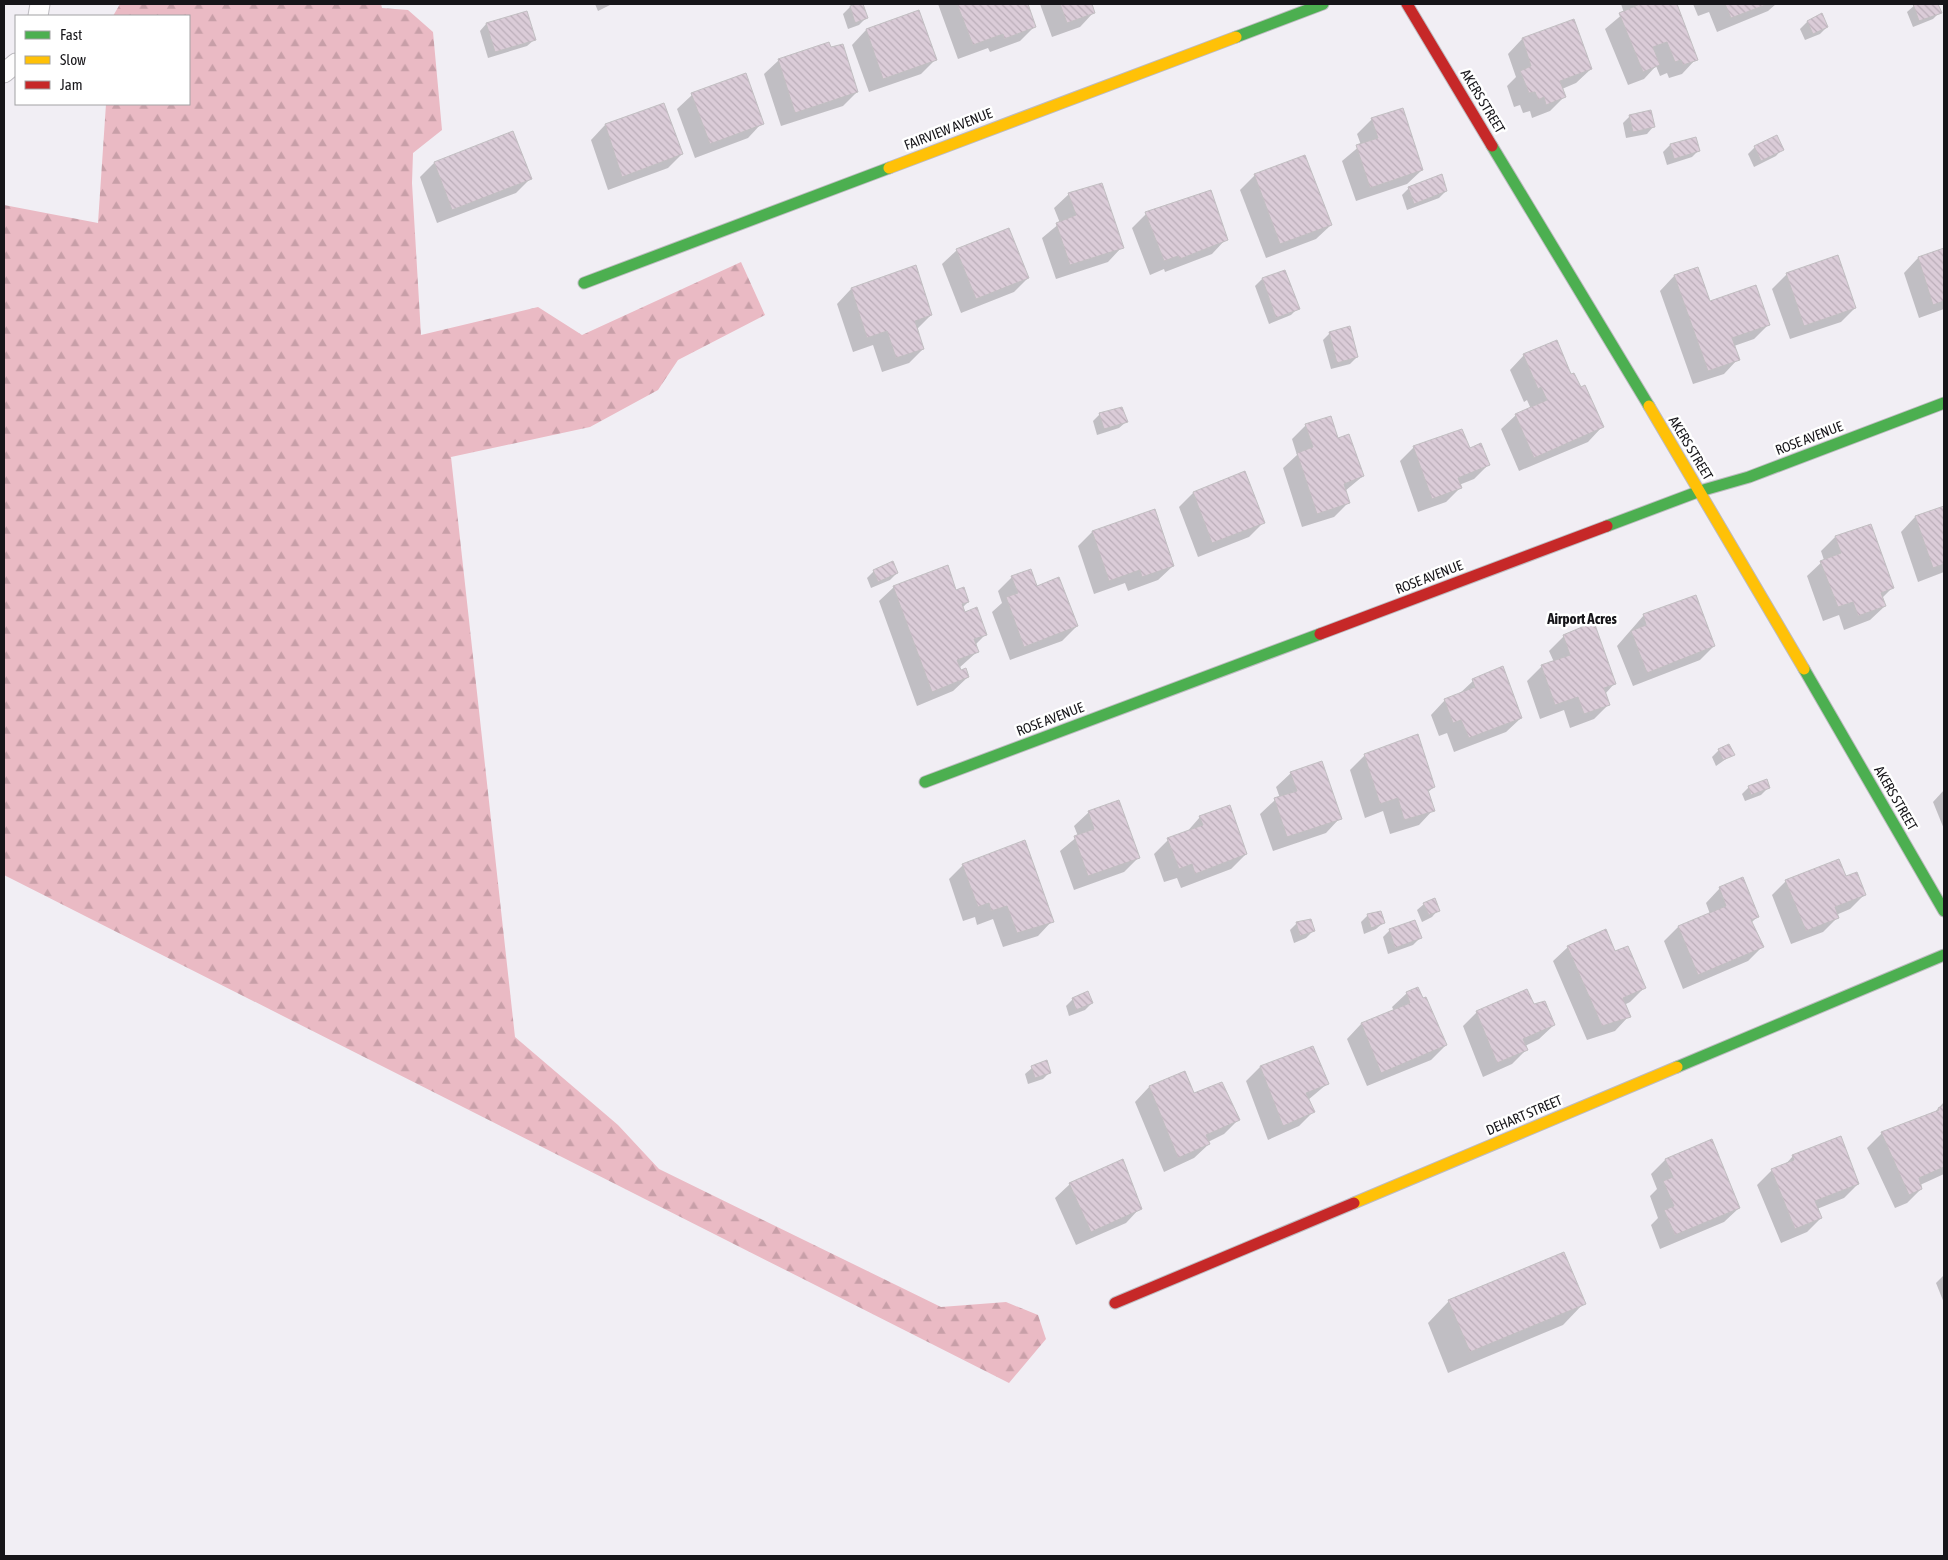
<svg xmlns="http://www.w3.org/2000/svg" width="1948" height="1560" viewBox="0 0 1948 1560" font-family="'Asap Condensed',sans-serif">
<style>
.forest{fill:url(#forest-firs)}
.shadow{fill:#0003}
.building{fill:url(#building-back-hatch);stroke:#c2bfc2}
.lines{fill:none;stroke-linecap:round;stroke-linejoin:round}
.lane-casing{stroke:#bdbbc0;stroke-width:21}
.fast-casing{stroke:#bdbbc0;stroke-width:13}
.slow-casing{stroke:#bdbbc0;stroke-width:13}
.jam-casing{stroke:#bdbbc0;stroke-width:13}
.lane{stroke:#fdfcfd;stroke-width:19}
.fast{stroke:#4caf50;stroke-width:11}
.slow{stroke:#ffc107;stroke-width:11}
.jam{stroke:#c62828;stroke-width:11}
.labels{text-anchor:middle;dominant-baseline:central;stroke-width:5;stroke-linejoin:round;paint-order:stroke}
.street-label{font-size:14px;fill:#161519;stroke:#fff}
.neighbourhood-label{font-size:15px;font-weight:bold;fill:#161519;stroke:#fff}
</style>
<defs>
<pattern id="forest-firs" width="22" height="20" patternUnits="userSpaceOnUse" patternTransform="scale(1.25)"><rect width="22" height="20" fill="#eabac4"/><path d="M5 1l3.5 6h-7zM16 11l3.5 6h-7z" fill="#c89fa8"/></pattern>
<pattern id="building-back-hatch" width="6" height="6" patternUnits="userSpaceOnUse" patternTransform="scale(1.25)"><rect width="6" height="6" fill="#dbccd8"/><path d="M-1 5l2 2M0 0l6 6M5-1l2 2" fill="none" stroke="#bbaeb9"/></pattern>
</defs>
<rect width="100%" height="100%" fill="#f1eef4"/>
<!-- forest -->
<polygon class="forest" points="120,4 381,4 382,8 408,10 433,32 442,130 413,153 412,183 421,335 538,307 582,335 741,262 765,315 678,360 658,390 590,427 451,457 515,1037 618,1125 659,1169 941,1307 1006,1302 1038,1315 1046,1339 1009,1383 4,875 4,205 98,223 106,104 189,104 189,16 113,16"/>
<!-- shadow -->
<g class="shadow">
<polygon points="595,4 612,4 598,11"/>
<polygon points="862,4 866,18 859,25 848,29 843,14 850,7"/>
<polygon points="938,4 1027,4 1034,27 1020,41 990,52 988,48 958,59"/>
<polygon points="1040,4 1091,4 1094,12 1080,27 1052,37"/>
<polygon points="1621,4 1675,4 1696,59 1682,74 1669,78 1667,73 1660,76 1656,66 1644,79 1628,85 1605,29 1624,13"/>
<polygon points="1693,4 1776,4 1768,11 1717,32 1709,12 1698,16"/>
<polygon points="1916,4 1937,4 1940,12 1933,19 1913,27 1907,12"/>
<polygon points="918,11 936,59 921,74 869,92 852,45 866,30"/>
<polygon points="1822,15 1827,27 1820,34 1805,40 1800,29 1807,22"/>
<polygon points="486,24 534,40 527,46 488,58 480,31"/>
<polygon points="1522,39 1591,69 1576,83 1562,89 1565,96 1550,111 1532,118 1530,111 1523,113 1520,105 1514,107 1507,86 1516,77 1508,54"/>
<polygon points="831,49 857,92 843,106 781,126 764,74 779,60"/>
<polygon points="745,75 762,123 748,138 695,158 677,109 692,95"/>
<polygon points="663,105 682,154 668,168 608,190 591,140 605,125"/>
<polygon points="1630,116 1653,127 1647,134 1626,138 1623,123"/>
<polygon points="1372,119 1422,170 1407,184 1356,201 1342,161 1361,145 1357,134"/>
<polygon points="513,133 531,178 516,193 437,223 420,177 434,163"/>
<polygon points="1695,138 1699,150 1692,157 1667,165 1663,152 1670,145"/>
<polygon points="1755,147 1782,149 1776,156 1754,167 1748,154"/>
<polygon points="1255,175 1331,225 1316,239 1266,258 1240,190"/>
<polygon points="1409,188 1446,191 1439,198 1407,210 1402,195"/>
<polygon points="1069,194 1122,247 1108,262 1056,279 1042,238 1060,223 1054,208"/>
<polygon points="1146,214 1226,239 1212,254 1165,272 1164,269 1150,275 1132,228"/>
<polygon points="1944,249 1944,309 1919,318 1904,273 1918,258"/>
<polygon points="957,250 1028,278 1014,292 961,313 942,264"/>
<polygon points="915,266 931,315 917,329 923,349 909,363 882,372 873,345 853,352 837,304 851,289"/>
<polygon points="1697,268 1709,303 1769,324 1754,339 1734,346 1738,359 1724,374 1693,384 1660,291 1674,276"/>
<polygon points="1284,271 1298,308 1291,315 1269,324 1255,286 1262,279"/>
<polygon points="1787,274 1855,308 1841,322 1790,339 1772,289"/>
<polygon points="1330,333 1357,357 1350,364 1331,369 1323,340"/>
<polygon points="1524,355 1570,375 1602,427 1588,442 1519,471 1501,429 1516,415 1531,409 1527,400 1524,402 1510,370"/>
<polygon points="1100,414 1126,422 1119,428 1097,435 1093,421"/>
<polygon points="1306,425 1363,476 1345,491 1349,502 1334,517 1302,527 1283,468 1297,455 1292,439"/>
<polygon points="1414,447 1488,465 1474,479 1459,485 1460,488 1446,502 1418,512 1400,461"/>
<polygon points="1193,493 1263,523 1249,537 1198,557 1179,507"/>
<polygon points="1944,507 1944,572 1918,582 1901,532 1915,517"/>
<polygon points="1154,510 1173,566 1158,580 1128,591 1125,583 1094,594 1078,546 1092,532"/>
<polygon points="1835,537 1893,587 1882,598 1885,606 1870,620 1844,630 1839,615 1823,621 1807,576 1824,560 1821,551"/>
<polygon points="874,571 897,573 890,580 871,588 867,578"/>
<polygon points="1012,577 1077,626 1062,641 1010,660 992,612 1002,603 998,591"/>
<polygon points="894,587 956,592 968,602 962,608 964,613 986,634 975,645 978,651 959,668 968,677 953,691 917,706 879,601"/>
<polygon points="1644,615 1714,646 1700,660 1633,686 1617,646"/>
<polygon points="1564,636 1615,683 1605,694 1609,704 1594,719 1570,728 1564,710 1540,719 1527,681 1542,666 1554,662 1549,651"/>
<polygon points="1473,681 1521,718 1506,732 1454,752 1447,733 1439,736 1431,715 1445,700 1458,695"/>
<polygon points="1719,750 1733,754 1716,766 1712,757"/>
<polygon points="1365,755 1434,787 1427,793 1433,810 1419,825 1390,834 1383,811 1365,818 1350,770"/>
<polygon points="1291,773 1340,818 1326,833 1273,851 1260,814 1275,800 1280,798 1276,787"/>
<polygon points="1749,787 1768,788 1761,795 1745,801 1742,794"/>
<polygon points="1944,790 1944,829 1933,802"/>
<polygon points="1089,812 1139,857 1124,872 1074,890 1060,851 1078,836 1074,826"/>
<polygon points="1200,817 1246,854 1231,869 1181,888 1177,878 1164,882 1154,854 1168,840 1186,833"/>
<polygon points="963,865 1052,921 1038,936 1003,947 993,919 977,925 975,917 963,921 949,879"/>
<polygon points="1845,878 1864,895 1850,909 1836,915 1837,918 1823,932 1791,944 1772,895 1786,881"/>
<polygon points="1720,888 1757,917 1751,923 1762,947 1748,961 1683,989 1664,941 1678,927 1710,914 1706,903"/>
<polygon points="1424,904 1438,910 1432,917 1422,922 1417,910"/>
<polygon points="1368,915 1383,923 1376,929 1364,934 1361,922"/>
<polygon points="1297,923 1313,931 1306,938 1294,943 1290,930"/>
<polygon points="1390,930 1420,938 1413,945 1388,954 1383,937"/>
<polygon points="1568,947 1614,953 1644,988 1630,1002 1624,1005 1629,1016 1615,1031 1587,1040 1553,961"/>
<polygon points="1407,993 1446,1045 1431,1060 1367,1086 1347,1039 1361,1024 1394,1011 1392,1007"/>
<polygon points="1073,999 1092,1003 1085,1010 1069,1016 1066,1006"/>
<polygon points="1533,1005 1554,1025 1539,1039 1525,1046 1526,1050 1512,1064 1483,1077 1463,1026 1477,1012"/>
<polygon points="1312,1048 1327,1084 1308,1100 1313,1112 1299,1126 1268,1140 1246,1081 1260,1067"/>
<polygon points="1032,1068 1050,1072 1043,1079 1028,1084 1025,1074"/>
<polygon points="1184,1073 1193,1095 1238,1120 1224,1134 1208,1142 1209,1144 1194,1158 1164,1172 1135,1102 1149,1087"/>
<polygon points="1944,1102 1944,1174 1920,1185 1921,1189 1907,1203 1895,1208 1867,1148 1882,1133 1934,1113"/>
<polygon points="1711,1141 1739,1208 1724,1222 1660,1249 1651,1225 1658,1218 1650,1196 1657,1189 1651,1174 1665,1160"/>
<polygon points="1793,1156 1858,1184 1844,1198 1817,1209 1821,1218 1807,1232 1781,1243 1757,1185 1772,1170 1784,1166"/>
<polygon points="1070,1184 1140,1208 1126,1223 1076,1245 1055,1198"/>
<polygon points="1944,1275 1944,1303 1936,1283"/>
<polygon points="1449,1301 1584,1303 1563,1325 1448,1373 1428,1323"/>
</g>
<!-- building -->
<g class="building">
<polygon points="856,4 863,4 868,18 855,23 850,6"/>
<polygon points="957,4 1028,4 1036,27 1004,39 1003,34 973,45"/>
<polygon points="1060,4 1092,4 1095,13 1067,23"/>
<polygon points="1640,4 1677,4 1698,60 1683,65 1681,60 1675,62 1667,42 1653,47 1660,65 1643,72 1619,13"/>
<polygon points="1725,4 1768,4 1731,18"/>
<polygon points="1913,4 1938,4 1942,13 1919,21"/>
<polygon points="919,10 937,60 883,79 866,29"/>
<polygon points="527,11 536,40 495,52 486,23"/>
<polygon points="1822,13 1828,27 1813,34 1807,21"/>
<polygon points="1574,19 1592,69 1560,81 1566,97 1546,105 1544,97 1538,100 1535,92 1529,93 1520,71 1531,66 1522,38"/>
<polygon points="829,42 831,47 843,44 858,92 795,113 778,59"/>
<polygon points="746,73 764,124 710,144 691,93"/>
<polygon points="664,103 683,154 622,177 605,124"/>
<polygon points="1403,108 1423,170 1370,188 1356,145 1378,138 1371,118"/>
<polygon points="1651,110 1655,127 1633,132 1629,115"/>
<polygon points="513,131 532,179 452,210 434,162"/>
<polygon points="1777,135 1784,150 1761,161 1754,146"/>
<polygon points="1696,137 1700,151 1674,159 1670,144"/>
<polygon points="1305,155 1332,225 1280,244 1254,174"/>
<polygon points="1442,174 1447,191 1414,204 1408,187"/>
<polygon points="1102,183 1124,248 1070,265 1056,223 1076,215 1068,193"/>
<polygon points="1211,190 1228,240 1180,259 1178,256 1164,261 1145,212"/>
<polygon points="1009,228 1029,278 976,299 956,249"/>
<polygon points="1944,248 1944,301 1933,305 1918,257"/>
<polygon points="1838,255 1856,308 1804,326 1786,273"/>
<polygon points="916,265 932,315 915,321 924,349 896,358 887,331 867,338 851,288"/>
<polygon points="1698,267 1710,301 1756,285 1770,325 1732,338 1740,360 1708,371 1674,275"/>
<polygon points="1285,270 1300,309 1276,318 1262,278"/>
<polygon points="1350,326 1358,357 1337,363 1329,332"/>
<polygon points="1557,340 1571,374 1574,373 1581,387 1585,385 1604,427 1534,458 1515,414 1547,400 1541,387 1538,389 1523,354"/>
<polygon points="1122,407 1128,422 1104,429 1099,413"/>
<polygon points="1331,416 1338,438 1349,434 1364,476 1344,484 1350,503 1317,514 1297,453 1313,447 1305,424"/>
<polygon points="1462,429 1470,448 1481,443 1490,465 1458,478 1462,488 1432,499 1413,446"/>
<polygon points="1245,471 1265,523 1212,543 1193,492"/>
<polygon points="1944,506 1944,564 1933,568 1915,516"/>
<polygon points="1155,509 1174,566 1142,577 1140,570 1109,581 1092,531"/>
<polygon points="1871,524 1894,588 1881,593 1886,606 1858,616 1853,602 1838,607 1820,561 1841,553 1835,536"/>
<polygon points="893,561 898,573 878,582 873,570"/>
<polygon points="948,565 956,590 964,587 969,602 962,604 965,612 977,607 987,635 974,639 979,652 957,660 961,670 966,668 969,677 932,692 893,586"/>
<polygon points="1031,569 1037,586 1059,577 1078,626 1024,647 1006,597 1018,593 1011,576"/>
<polygon points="1696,595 1715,646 1647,673 1631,631 1646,625 1643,614"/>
<polygon points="1594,622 1616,684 1604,688 1610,705 1584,714 1578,697 1555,705 1541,665 1570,655 1563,635"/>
<polygon points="1503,666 1522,718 1469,738 1461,720 1453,723 1444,699 1475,687 1472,679"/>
<polygon points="1418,734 1435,787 1428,790 1435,811 1404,820 1398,798 1380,804 1364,754"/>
<polygon points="1729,744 1735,755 1723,760 1718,749"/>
<polygon points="1322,761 1342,819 1287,837 1274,798 1297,791 1290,772"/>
<polygon points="1767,779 1770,788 1751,795 1748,786"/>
<polygon points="1119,800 1140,858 1088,876 1074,836 1094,829 1088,811"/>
<polygon points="1230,805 1247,854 1195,874 1192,864 1179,869 1167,838 1203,825 1199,816"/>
<polygon points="1025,840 1054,922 1017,933 1007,906 991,911 989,903 978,907 962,864"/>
<polygon points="1839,859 1846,876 1857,872 1866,895 1835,907 1839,918 1806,931 1785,880"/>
<polygon points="1743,877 1759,917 1751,920 1764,947 1698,975 1678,926 1726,906 1719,887"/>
<polygon points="1435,898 1440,911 1429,915 1423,903"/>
<polygon points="1381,911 1385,923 1371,928 1367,914"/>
<polygon points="1311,919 1315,931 1300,936 1296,922"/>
<polygon points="1415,920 1422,938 1395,948 1389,929"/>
<polygon points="1606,929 1615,951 1628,946 1646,988 1623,998 1631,1017 1602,1026 1567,946"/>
<polygon points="1418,987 1423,998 1426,997 1447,1045 1381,1073 1361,1023 1410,1003 1406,992"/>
<polygon points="1527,989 1534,1004 1545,1001 1555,1025 1523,1039 1528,1050 1497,1063 1476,1011"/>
<polygon points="1088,991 1093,1003 1076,1010 1072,998"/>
<polygon points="1313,1046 1329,1084 1306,1093 1315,1112 1283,1126 1260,1066"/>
<polygon points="1047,1060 1051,1073 1035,1078 1031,1066"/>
<polygon points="1185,1071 1194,1093 1222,1082 1240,1120 1206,1135 1210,1144 1178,1158 1149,1086"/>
<polygon points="1944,1105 1944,1167 1919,1178 1922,1189 1909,1195 1881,1132 1939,1110 1938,1108"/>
<polygon points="1841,1136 1859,1184 1815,1201 1822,1218 1795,1229 1771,1169 1794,1160 1792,1155"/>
<polygon points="1712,1139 1740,1208 1675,1235 1664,1210 1674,1206 1663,1181 1673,1177 1665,1159"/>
<polygon points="1123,1159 1142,1209 1091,1232 1069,1183"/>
<polygon points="1564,1252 1586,1304 1470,1352 1448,1300"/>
</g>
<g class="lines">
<defs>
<g id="lane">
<polyline points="38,16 40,4"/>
<polyline points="4,73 16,63"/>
</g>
<g id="fast">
<polyline points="1236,37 1323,4"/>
<polyline points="1492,146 1649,406"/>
<polyline points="584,283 889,168"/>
<polyline points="1607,526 1700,491 1749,477 1944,403"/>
<polyline points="1804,669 1944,911"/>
<polyline points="925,782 1320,634"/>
<polyline points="1677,1067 1944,955"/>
</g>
<g id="slow">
<polyline points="889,168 1236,37"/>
<polyline points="1649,406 1804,669"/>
<polyline points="1354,1203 1677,1067"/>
</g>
<g id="jam">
<polyline points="1407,4 1492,146"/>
<polyline points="1320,634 1607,526"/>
<polyline points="1115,1303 1354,1203"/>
</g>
</defs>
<!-- lane casing -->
<use href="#lane" class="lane-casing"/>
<!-- fast casing -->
<use href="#fast" class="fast-casing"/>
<!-- slow casing -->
<use href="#slow" class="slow-casing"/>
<!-- jam casing -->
<use href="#jam" class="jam-casing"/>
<!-- lane -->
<use href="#lane" class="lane"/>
<!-- fast -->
<use href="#fast" class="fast"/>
<!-- slow -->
<use href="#slow" class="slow"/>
<!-- jam -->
<use href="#jam" class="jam"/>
</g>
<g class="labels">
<!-- street labels -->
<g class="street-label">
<text transform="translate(1483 101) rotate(59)">AKERS STREET</text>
<text transform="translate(948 129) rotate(-21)">FAIRVIEW AVENUE</text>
<text transform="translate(1809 438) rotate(-21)">ROSE AVENUE</text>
<text transform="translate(1691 448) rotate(59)">AKERS STREET</text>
<text transform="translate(1429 577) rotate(-21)">ROSE AVENUE</text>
<text transform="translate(1050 719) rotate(-21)">ROSE AVENUE</text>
<text transform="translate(1896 798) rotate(60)">AKERS STREET</text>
<text transform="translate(1524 1115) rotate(-23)">DEHART STREET</text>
</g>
<!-- neighbourhood labels -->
<g class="neighbourhood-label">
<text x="1582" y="618">Airport Acres</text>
</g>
</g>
<!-- border -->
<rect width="1948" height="1560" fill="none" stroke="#161519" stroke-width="10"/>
<!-- legend -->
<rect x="15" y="15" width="175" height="90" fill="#ffffff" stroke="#a2a1a3"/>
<rect x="25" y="31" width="25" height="8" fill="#4caf50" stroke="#a2a1a3"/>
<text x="60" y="40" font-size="15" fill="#161519">Fast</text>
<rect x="25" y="56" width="25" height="8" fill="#ffc107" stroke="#a2a1a3"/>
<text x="60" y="65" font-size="15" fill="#161519">Slow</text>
<rect x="25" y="81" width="25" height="8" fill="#c62828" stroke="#a2a1a3"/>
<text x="60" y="90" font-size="15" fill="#161519">Jam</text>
</svg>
